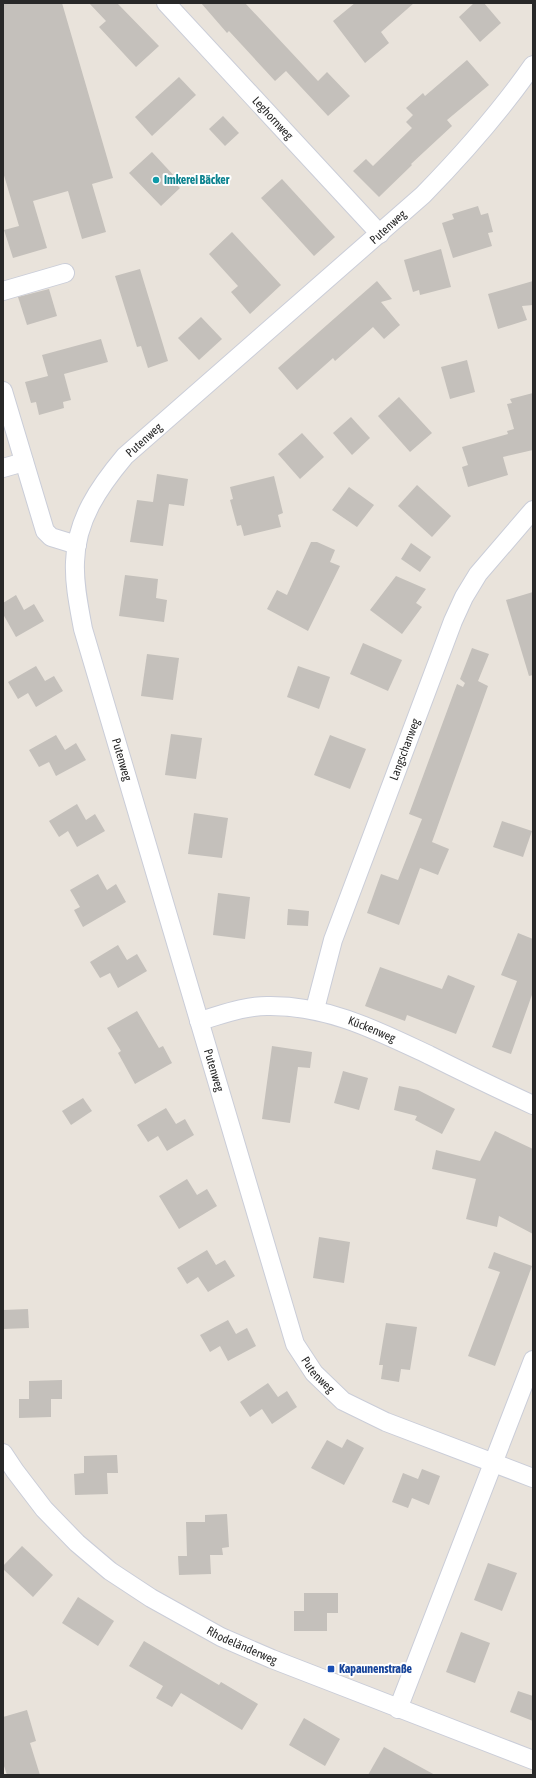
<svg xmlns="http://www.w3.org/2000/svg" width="536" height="1778" viewBox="0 0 536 1778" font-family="'Asap Condensed',sans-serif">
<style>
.building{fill:#c4c0bb}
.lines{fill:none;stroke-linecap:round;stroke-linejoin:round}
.minor-casing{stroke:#cacdd8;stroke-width:20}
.minor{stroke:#fff;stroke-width:18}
.culture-dot{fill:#0f9aa8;stroke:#fff;stroke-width:1.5}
.transit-dot{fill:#1a4fb4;stroke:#fff;stroke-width:1.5}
.labels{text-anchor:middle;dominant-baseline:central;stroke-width:4;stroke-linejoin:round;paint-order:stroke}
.street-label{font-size:12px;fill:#282828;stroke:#fff}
.culture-label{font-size:12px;font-weight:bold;fill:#0d838f;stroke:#fff;text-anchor:start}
.transit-label{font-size:12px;font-weight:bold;fill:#164399;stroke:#fff;text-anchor:start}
</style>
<rect width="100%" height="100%" fill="#e9e3db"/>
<!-- building -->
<g class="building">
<polygon points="3,3 62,3 113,178 92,184 106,232 82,239 68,191 33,201 47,248 13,258 4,230 19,226 3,172"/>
<polygon points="89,3 117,3 159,46 136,67 99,27 106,21"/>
<polygon points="201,3 245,3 318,81 327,72 350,96 328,116 286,71 275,81 229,31 227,33"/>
<polygon points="355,3 414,3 381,32 389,43 365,63 333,21"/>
<polygon points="474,3 484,3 501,23 480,42 459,17"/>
<polygon points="467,60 489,85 447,120 452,126 411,164 412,165 379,197 353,171 366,159 373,166 412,128 406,122 413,115 406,108 423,93 425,96"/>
<polygon points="179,77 196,95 152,136 135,117"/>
<polygon points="223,116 239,133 225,146 209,129"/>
<polygon points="152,152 177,179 174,182 180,188 161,206 129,173"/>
<polygon points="282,179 335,237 314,256 261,198"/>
<polygon points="478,206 481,215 488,213 493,232 488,233 492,246 453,258 442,223 454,219 452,214"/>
<polygon points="232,232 281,285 250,314 231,292 238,286 209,254"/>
<polygon points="441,249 451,287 420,295 419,290 413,292 404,260"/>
<polygon points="140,269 168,361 148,368 141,346 137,347 115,276"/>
<polygon points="377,281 392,299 381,302 400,325 384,339 373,327 335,361 333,358 297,390 278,368"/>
<polygon points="533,281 533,305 522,306 527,320 498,329 488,294"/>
<polygon points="49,289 57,316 27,325 18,297"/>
<polygon points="201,317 222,339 199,360 178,338"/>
<polygon points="101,339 108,362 64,374 71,400 63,402 64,408 39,415 36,402 31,403 25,382 48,376 42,355"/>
<polygon points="467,360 475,392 450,399 441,367"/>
<polygon points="533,393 533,450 503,457 508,475 468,487 462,467 468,465 462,447 508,434 507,431 514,429 507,404 512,403 510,399"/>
<polygon points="399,397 432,433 410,452 378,416"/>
<polygon points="351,417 370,438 352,455 333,433"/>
<polygon points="302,433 324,457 300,479 278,454"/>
<polygon points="157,474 188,479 184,506 169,504 163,546 130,542 137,500 153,502"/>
<polygon points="274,476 283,513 278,515 281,527 244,536 241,525 237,526 230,500 233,499 230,487"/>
<polygon points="417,485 451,516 432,537 398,506"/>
<polygon points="349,487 374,505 357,527 332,510"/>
<polygon points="311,542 317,542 335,550 330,562 340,566 308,631 267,609 277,590 287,595"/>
<polygon points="411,543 431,557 420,572 401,559"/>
<polygon points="125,575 158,579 156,598 167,600 164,622 119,616"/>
<polygon points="396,576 426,589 416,603 422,607 402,634 370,610"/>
<polygon points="533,592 533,675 529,676 506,600"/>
<polygon points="16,595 24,610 34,604 44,621 16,637 3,614 3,603"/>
<polygon points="363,643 402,660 388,691 350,674"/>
<polygon points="472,648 489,654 478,681 488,686 432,842 449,849 438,875 420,868 399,925 367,913 381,874 398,880 422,819 409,814 457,684 463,687 465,683 460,679"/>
<polygon points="147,654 179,658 173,700 141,696"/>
<polygon points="36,666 45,681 54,676 63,691 36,707 28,693 18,699 8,682"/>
<polygon points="298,666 330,677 319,709 287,697"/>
<polygon points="171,734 202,738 196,779 165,775"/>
<polygon points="56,735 65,750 76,743 86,760 56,776 49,762 39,767 29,750"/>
<polygon points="330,735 366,749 350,789 314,775"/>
<polygon points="77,804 86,820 95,814 105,831 77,847 68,831 59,837 49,821"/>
<polygon points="194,813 228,818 222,858 188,854"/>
<polygon points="502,821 532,831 523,857 493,847"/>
<polygon points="98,874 107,890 116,884 126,902 83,927 74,910 80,907 70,890"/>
<polygon points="218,893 250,897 245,939 213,935"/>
<polygon points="288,909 309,911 308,926 287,925"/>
<polygon points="518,933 533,939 533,992 511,1054 492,1047 517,981 501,975"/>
<polygon points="118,945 127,960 137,954 147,971 118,988 110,973 100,978 90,962"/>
<polygon points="380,967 442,989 448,975 475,986 456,1034 407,1015 405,1021 365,1006"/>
<polygon points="137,1011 159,1048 163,1046 172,1063 135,1084 118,1053 121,1051 107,1028"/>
<polygon points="272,1046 312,1052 310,1068 298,1067 290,1123 262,1119"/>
<polygon points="343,1071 368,1078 359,1110 334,1103"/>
<polygon points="399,1086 418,1090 455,1109 442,1134 415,1120 417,1116 394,1110"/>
<polygon points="83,1098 92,1111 71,1125 62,1111"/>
<polygon points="166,1108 176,1124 185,1119 194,1135 167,1151 158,1136 148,1142 137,1125"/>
<polygon points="495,1131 533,1149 533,1234 499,1216 497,1227 466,1219 476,1179 432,1169 436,1150 480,1161"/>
<polygon points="187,1179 197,1195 207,1189 217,1206 179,1229 159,1196"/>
<polygon points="319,1237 350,1242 344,1283 313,1278"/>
<polygon points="207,1250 216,1265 225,1260 235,1276 208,1292 198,1277 187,1284 177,1268"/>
<polygon points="494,1252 532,1266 495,1366 468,1356 500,1272 488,1268"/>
<polygon points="28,1309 29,1328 3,1329 3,1310"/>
<polygon points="228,1320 236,1334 247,1328 256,1346 228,1361 220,1346 210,1352 200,1335"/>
<polygon points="386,1323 417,1327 410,1370 401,1369 399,1382 381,1379 383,1365 379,1365"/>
<polygon points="62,1380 62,1399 51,1399 51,1417 19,1418 19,1399 29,1399 29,1381"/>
<polygon points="268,1383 278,1397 287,1391 297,1407 272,1424 262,1409 250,1417 240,1402"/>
<polygon points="347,1439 364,1448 344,1485 311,1468 327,1440 342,1448"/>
<polygon points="117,1455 118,1473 107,1473 108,1494 75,1495 74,1474 84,1473 84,1456"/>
<polygon points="422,1469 440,1476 429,1505 412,1498 408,1508 392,1502 403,1473 418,1479"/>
<polygon points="227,1514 229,1547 222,1548 223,1555 210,1555 211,1574 179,1575 178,1556 187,1556 186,1522 205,1522 205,1515"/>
<polygon points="22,1546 53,1575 33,1597 3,1569 3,1566"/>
<polygon points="488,1563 517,1573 502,1611 474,1600"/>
<polygon points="304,1593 338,1593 338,1613 327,1613 327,1631 294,1631 294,1611 304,1611"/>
<polygon points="78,1597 114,1621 98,1646 62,1623"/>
<polygon points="461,1632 490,1643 475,1683 446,1672"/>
<polygon points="144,1641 219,1685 221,1682 258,1704 242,1730 181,1693 172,1707 156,1698 163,1686 129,1666"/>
<polygon points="518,1691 533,1696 533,1721 510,1712"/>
<polygon points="27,1710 36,1741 30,1743 40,1775 7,1775 3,1763 3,1717"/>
<polygon points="304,1718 340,1739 325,1766 289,1745"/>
<polygon points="384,1747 435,1775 368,1775"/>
</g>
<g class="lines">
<defs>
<g id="minor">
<path id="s1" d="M166,3l214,231"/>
<path id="s2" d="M533,65c-33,47 -70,89 -110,130l-298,261c-26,31 -49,64 -50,106 -1,22 4,45 8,67l212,715 19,29 29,28 43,21 147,56"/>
<polyline points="3,291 65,273"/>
<polyline points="3,391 45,531 51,537 77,545"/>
<polyline points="3,468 24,462"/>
<path id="s3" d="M315,1009l18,-69 120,-319 11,-24 14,-23 55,-64"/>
<path id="s4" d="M199,1021c22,-6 45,-15 68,-15 60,-1 109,24 162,49 34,17 69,34 104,50"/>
<path id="s5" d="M3,1453l12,18 29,38 33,34 33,28 41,27 70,39 51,22 261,101"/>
<polyline points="398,1709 533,1360"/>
</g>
</defs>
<!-- minor casing -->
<use href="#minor" class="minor-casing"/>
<!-- minor -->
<use href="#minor" class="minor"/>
</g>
<!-- markers -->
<circle class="culture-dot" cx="156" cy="180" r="4"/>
<rect class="transit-dot" x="327" y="1665" width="8" height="8" rx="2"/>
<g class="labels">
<!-- street labels -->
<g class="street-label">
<text stroke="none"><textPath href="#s1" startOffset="157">Leghornweg</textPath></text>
<text transform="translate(388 227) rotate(-42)">Putenweg</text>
<text transform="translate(144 440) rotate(-42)">Putenweg</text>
<text stroke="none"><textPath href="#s3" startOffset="275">Langschanweg</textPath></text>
<text stroke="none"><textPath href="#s2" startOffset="890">Putenweg</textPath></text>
<text stroke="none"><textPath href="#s4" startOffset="178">Kückenweg</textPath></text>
<text stroke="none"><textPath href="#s2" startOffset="1214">Putenweg</textPath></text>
<text stroke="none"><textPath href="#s2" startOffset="1538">Putenweg</textPath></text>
<text stroke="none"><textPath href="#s5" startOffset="312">Rhodeländerweg</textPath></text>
</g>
<!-- culture labels -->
<g class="culture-label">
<text x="164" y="180">Imkerei Bäcker</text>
</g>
<!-- transit labels -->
<g class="transit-label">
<text x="339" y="1669">Kapaunenstraße</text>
</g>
</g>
<!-- border -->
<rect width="536" height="1778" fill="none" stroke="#282828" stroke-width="8"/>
</svg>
